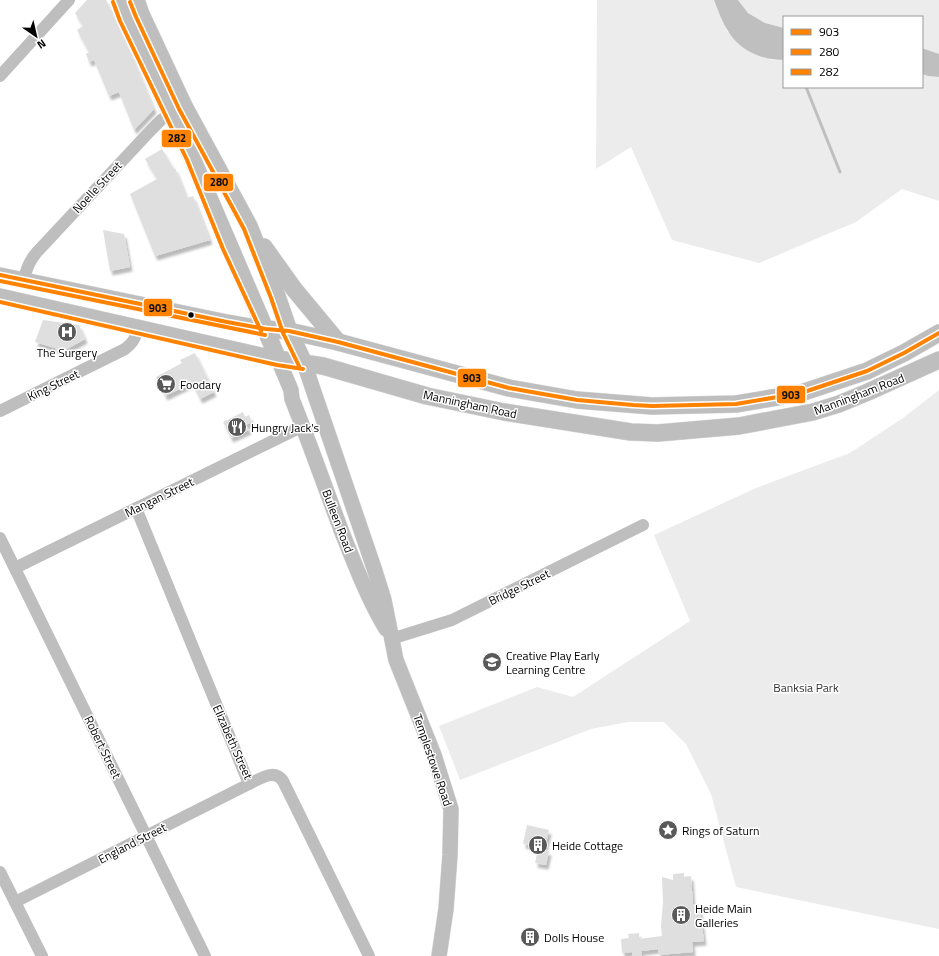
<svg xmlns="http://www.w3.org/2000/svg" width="939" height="956" viewBox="0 0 939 956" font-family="'Titillium Web',sans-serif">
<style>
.green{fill:#ececec}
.water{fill:#bfbfbf}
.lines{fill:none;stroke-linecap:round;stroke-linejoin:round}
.stream{stroke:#bfbfbf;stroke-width:3}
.building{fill:#dfdfdf;filter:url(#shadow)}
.major-casing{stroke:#dbdbdb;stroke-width:16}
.highway-casing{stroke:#dbdbdb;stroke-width:18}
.minor{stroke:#bebebe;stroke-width:12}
.major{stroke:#bebebe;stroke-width:15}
.highway{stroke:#bebebe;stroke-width:17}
.bus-1-casing{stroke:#fff;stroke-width:7}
.bus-2-casing{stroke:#fff;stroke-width:7}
.bus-3-casing{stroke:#fff;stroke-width:7}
.bus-1{stroke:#ff8200;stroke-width:4}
.bus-2{stroke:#ff8200;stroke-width:4}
.bus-3{stroke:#ff8200;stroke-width:4}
.bus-dot{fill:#000;stroke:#fff;stroke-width:1.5}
.labels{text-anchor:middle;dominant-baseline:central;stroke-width:3;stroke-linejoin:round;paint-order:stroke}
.street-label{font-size:12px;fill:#000;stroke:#fff}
.poi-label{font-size:12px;fill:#000;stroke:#fff;text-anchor:start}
.park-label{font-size:12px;fill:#333;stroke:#fff}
.line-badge{stroke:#fff;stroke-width:1.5}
.pale-badge-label{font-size:11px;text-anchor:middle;font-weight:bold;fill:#111}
</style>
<defs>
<filter id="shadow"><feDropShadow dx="2.5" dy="4.5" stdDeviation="1" flood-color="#0004"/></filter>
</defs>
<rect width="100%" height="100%" fill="#fff"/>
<!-- green -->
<g class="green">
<polygon points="597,0 714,0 727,31 772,60 784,60 784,87 922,87 922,74 928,76 939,77 939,201 902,189 856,222 759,263 672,240 631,147 596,169"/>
<polygon points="738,0 939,0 939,54 922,48 922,17 784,17 784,28 765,23 748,13"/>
<polygon points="939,390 939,929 736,887 711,794 686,744 664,722 628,722 591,729 460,780 439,726 537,687 573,697 690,621 654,535 756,488 850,453 903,418"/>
</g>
<!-- water -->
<g class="water">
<path d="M714,0h24l10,13 17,10 19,5v32c-22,0 -44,-9 -56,-29 -6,-9 -10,-21 -14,-31z"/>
<polygon points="922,48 939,54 939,77 928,76 922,74"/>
</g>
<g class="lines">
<!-- stream -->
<polyline class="stream" points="806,87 840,172"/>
</g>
<!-- building -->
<g class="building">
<polygon points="87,0 106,0 132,56 154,109 134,130 119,92 109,96 94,60 89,62 86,54 89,52 77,30 83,26 75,13"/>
<polygon points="162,149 174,169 175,168 187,198 193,196 210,240 155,256 130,194 157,179 145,159"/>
<polygon points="103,230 124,234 130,267 110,271"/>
<polygon points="43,320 79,325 85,339 58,354 55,348 35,342"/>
<polygon points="195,353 214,392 200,399 192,383 165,396 156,377 182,363 180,360"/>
<polygon points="243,412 245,417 249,415 252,422 246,425 249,430 231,438 223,422"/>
<polygon points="527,825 549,830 545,848 523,844"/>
<polygon points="538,849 549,851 546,865 535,863"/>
<polygon points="684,873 684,877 691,876 693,905 699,904 704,941 692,942 693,952 659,955 658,949 641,951 642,956 632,956 632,952 622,953 621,939 629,938 628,934 639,933 639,939 662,936 661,926 663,902 662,877 673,880 673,874"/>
</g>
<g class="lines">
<defs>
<g id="major">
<polyline points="0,275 227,322 266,329"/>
<path d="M0,296l278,63 13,31 1,9c18,45 34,91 51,136 13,32 25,64 43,94"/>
<polyline points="304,363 374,568 384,600 396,660 434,755 451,809 450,855 446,909 439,956"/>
</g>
<g id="highway">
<polyline points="119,0 125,18 192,158 278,359 323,366 427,396 504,412 631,432 658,433 739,426 813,412 839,404 868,392 939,360"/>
<polyline points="136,0 141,14 184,106 249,226 277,296 289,331 304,363"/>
<polyline points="264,247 294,289 338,342"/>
<polyline points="266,329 289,331 338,342 509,388 577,400 652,406 736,404 801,393 867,371 904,353 939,333"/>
</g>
</defs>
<!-- major casing -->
<use href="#major" class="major-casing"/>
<!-- highway casing -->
<use href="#highway" class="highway-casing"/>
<!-- minor -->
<g class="minor">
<polyline points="0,76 69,0"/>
<path d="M24,280c2,-11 5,-19 13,-28l115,-123 9,-9 17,-11"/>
<path d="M0,411l125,-62c8,-6 12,-12 12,-22"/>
<path d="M136,508l113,276c11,-5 25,-16 34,-3l86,175"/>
<polyline points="0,538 205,956"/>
<polyline points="15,568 303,426"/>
<polyline points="391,639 452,620 643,525"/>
<polyline points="0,872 42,956"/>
<polyline points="15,902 249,784"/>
</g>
<!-- major -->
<use href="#major" class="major"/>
<!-- highway -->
<use href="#highway" class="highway"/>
<defs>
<polyline id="bus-1" points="0,275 227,322 266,329 289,331 338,342 509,388 577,400 633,405 652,406 736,404 801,393 867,371 904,353 939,333"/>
<g id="bus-2">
<polyline points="130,2 136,17 179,109 244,229 271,298 283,333 299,366"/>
<polyline points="0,302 277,365 303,369"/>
</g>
<g id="bus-3">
<polyline points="113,2 120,21 187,160 223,249 261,331"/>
<polyline points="0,281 265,335"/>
</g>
</defs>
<!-- bus-1 casing -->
<use href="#bus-1" class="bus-1-casing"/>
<!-- bus-2 casing -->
<use href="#bus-2" class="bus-2-casing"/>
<!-- bus-3 casing -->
<use href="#bus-3" class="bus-3-casing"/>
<!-- bus-1 -->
<use href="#bus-1" class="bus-1"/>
<!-- bus-2 -->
<use href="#bus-2" class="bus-2"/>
<!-- bus-3 -->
<use href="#bus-3" class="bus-3"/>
</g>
<!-- icons -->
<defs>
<symbol id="hospital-disc" viewBox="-11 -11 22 22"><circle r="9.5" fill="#595959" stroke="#fff"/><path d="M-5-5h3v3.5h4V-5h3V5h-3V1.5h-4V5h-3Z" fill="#fff"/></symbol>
<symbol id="supermarket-disc" viewBox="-11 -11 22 22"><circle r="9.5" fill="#595959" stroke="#fff"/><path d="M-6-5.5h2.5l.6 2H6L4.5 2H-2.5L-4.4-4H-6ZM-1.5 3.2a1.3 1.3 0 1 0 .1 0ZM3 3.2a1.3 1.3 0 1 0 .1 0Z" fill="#fff"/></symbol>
<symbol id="restaurant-disc" viewBox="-11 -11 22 22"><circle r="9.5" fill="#595959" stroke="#fff"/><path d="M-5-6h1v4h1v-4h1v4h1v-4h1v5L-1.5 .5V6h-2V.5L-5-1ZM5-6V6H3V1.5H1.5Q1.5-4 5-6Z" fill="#fff"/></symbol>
<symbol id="school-disc" viewBox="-11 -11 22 22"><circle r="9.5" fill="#595959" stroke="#fff"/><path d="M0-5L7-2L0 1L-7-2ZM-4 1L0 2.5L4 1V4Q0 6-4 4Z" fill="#fff"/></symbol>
<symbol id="sight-disc" viewBox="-11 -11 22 22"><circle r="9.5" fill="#595959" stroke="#fff"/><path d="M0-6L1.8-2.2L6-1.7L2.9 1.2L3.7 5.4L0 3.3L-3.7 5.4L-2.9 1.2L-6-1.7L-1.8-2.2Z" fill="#fff"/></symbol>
<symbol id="building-disc" viewBox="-11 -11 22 22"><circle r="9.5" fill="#595959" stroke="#fff"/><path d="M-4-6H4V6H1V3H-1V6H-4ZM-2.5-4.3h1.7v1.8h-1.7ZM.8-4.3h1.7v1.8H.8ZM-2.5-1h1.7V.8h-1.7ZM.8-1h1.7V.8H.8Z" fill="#fff"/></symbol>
</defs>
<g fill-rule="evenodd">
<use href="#hospital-disc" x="56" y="321" width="22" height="22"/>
<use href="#supermarket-disc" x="155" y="373" width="22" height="22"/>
<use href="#restaurant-disc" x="226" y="416" width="22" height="22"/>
<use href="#school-disc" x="481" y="651" width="22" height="22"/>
<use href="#sight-disc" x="657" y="819" width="22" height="22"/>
<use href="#building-disc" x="527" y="834" width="22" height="22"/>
<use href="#building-disc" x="670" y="904" width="22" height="22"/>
<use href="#building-disc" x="519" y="926" width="22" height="22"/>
</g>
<!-- markers -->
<circle class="bus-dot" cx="191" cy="315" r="3.5"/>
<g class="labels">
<!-- street labels -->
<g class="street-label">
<text transform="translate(97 187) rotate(-47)">Noelle Street</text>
<text transform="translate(53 385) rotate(-26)">King Street</text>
<text transform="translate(859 394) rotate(-21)">Manningham Road</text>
<text transform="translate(470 404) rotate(12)">Manningham Road</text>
<text transform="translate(159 497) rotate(-26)">Mangan Street</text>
<text transform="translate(338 521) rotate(69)">Bulleen Road</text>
<text transform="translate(519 587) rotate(-26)">Bridge Street</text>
<text transform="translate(233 742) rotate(66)">Elizabeth Street</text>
<text transform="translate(103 747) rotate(64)">Robert Street</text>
<text transform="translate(433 760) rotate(71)">Templestowe Road</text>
<text transform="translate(132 843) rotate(-27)">England Street</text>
</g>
<!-- poi labels -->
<g class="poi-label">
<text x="67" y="352" text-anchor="middle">The Surgery</text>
<text x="180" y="384">Foodary</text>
<text x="251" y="427">Hungry Jack's</text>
<text x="506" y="655">Creative Play Early<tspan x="506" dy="14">Learning Centre</tspan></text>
<text x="682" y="830">Rings of Saturn</text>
<text x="552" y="845">Heide Cottage</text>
<text x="695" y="908">Heide Main<tspan x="695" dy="14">Galleries</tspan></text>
<text x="544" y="937">Dolls House</text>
</g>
<!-- park labels -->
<g class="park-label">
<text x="806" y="687">Banksia Park</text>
</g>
</g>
<g class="line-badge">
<rect x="161" y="129" width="31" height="19" rx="4" fill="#ff8200"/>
<rect x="203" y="173" width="31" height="19" rx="4" fill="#ff8200"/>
<rect x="143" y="298" width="30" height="19" rx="4" fill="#ff8200"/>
<rect x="457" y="368" width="30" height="20" rx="4" fill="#ff8200"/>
<rect x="776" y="385" width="30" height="19" rx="4" fill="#ff8200"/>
</g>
<g class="pale-badge-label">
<text x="177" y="142">282</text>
<text x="219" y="186">280</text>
<text x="158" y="312">903</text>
<text x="472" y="382">903</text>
<text x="791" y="399">903</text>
</g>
<!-- legend -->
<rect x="783" y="16" width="140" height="72" fill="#ffffff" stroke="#999999"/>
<rect x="791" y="29" width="20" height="6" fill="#ff8200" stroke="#999999"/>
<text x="819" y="36" font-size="12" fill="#000000">903</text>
<rect x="791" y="49" width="20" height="6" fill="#ff8200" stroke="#999999"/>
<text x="819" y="56" font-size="12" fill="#000000">280</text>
<rect x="791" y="69" width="20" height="6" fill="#ff8200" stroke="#999999"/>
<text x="819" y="76" font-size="12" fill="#000000">282</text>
<!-- north arrow -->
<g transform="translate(36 36) rotate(146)" stroke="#ffffff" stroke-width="3" paint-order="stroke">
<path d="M0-3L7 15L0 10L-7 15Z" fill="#000000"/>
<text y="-6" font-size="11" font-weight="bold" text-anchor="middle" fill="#000000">N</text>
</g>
</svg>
